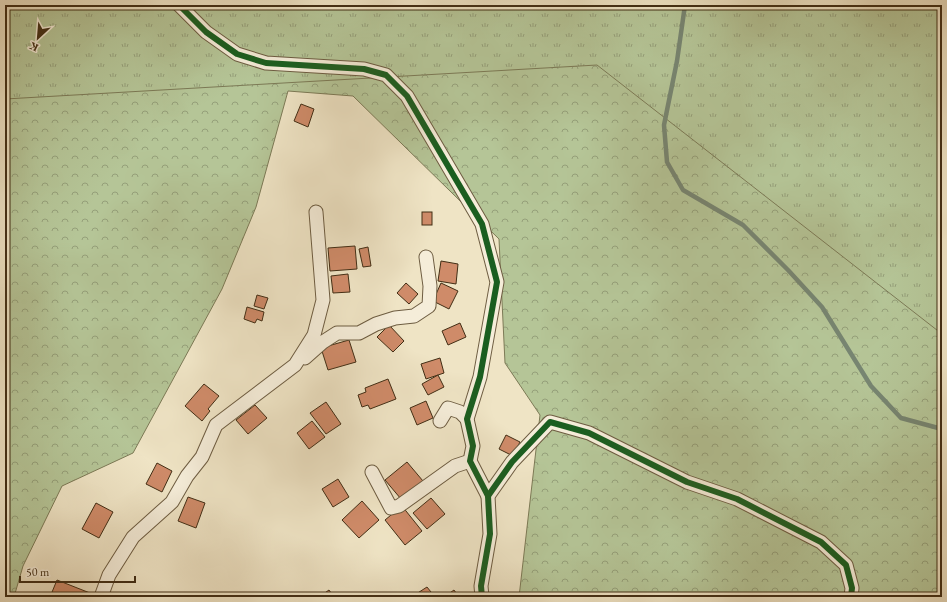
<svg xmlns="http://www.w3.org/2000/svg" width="947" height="602" viewBox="0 0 947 602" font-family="'EB Garamond',serif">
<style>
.forest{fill:url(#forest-crowns);stroke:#7c7a56}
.park{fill:url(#park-tufts);stroke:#7c7a56}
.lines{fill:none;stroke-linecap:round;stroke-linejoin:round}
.stream{stroke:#778571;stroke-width:4.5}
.building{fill:#cf8b69;stroke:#422e15}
.minor-casing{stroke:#6d5c41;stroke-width:15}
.minor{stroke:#f5edd9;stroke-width:13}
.cycleway-casing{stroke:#f5edd9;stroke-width:8}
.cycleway{stroke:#1b5e20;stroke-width:6}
</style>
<defs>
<pattern id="forest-crowns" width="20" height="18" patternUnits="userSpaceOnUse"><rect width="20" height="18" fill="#b5c597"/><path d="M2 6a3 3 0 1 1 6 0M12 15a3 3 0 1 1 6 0" fill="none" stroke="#95a07a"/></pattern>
<pattern id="park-tufts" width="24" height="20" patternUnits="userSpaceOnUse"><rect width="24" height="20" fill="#b5c597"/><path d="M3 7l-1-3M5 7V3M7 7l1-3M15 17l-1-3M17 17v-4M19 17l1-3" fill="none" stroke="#95a07a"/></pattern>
</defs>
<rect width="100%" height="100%" fill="#efe4c5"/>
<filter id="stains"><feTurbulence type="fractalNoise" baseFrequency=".005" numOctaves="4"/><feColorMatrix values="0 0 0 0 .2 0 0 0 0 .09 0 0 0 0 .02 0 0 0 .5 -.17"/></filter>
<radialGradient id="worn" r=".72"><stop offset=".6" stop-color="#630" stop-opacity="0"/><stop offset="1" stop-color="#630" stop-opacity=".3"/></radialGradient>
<!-- forest -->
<polygon class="forest" points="5,5 942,5 942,597 519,597 540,415 505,363 499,239 353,96 288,91 256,207 222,289 133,453 62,486 23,566 14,597 5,597"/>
<!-- park -->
<polygon class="park" points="5,5 942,5 942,334 597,65 5,99"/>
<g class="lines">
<!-- stream -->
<polyline class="stream" points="685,5 677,61 664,125 667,162 683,190 743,225 788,270 822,307 871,386 901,418 942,429"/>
</g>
<!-- building -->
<g class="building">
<polygon points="301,104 314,109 308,127 294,121"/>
<rect x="422" y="212" width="10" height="13"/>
<polygon points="355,246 357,269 330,271 328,248"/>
<polygon points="368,247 371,266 363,267 359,249"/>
<polygon points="441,261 458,264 456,284 438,281"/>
<polygon points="348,274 350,292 333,293 331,276"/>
<polygon points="406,283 418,294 409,304 397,293"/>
<polygon points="441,283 458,291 449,309 433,301"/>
<polygon points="257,295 268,298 264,309 254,306"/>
<polygon points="247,307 264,312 262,321 257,319 255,323 244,319"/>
<polygon points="460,323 466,337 448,345 442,331"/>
<polygon points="389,325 404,341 393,352 377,337"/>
<polygon points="349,340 356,362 328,370 321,348"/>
<polygon points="440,358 444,373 426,379 421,364"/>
<polygon points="438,375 444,387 428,395 422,384"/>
<polygon points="388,379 396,399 370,409 368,405 362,407 358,395 366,392 365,388"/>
<polygon points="204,384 219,396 208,409 210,411 202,421 185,406"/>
<polygon points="426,401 433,418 417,425 410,408"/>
<polygon points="326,402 341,424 326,434 310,413"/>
<polygon points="255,405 267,418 248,434 236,420"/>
<polygon points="312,421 325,437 309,449 297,433"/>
<polygon points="506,435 520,442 513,456 499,449"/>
<polygon points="407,462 423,481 401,499 385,480"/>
<polygon points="157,463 172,471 162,492 146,484"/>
<polygon points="338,479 349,497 333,507 322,489"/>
<polygon points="188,497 205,503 196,528 178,521"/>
<polygon points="431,498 445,514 427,529 413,513"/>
<polygon points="362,501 379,520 359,538 342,520"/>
<polygon points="96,503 113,512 99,538 82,529"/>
<polygon points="402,506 422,531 405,545 385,520"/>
<polygon points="57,580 90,593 88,597 50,597"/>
<polygon points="427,587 435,597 414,597 413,596"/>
<polygon points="329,590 334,597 319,597"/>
<polygon points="454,590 459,597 444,597"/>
</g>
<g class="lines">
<defs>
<g id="minor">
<polyline points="179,5 206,32 237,54 266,63 364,69 386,75 407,96 482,224 497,282 480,377 467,419 473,446 470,461 488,496"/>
<polyline points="305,358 323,342 337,333 359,333 376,324 395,318 414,316 429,306 430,286 426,257"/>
<polyline points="440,421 448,408 460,412 467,419"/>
<polyline points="372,472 391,508 399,506 455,466 470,461"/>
<polyline points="101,597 109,575 133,537 172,502 187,476 202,457 216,425 295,365 314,335 323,300 316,212"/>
<polyline points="482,597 481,586 490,534 488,496 512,462 550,422 589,433 687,482 737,499 821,542 846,565 852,588 851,597"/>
</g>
</defs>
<!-- minor casing -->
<use href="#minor" class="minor-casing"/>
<!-- minor -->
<use href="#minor" class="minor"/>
<defs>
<g id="cycleway">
<polyline points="179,5 206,32 237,54 266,63 364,69 386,75 407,96 482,224 497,282 480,377 467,419 473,446 470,461 488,496"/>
<polyline points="482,597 481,586 490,534 488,496 512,462 550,422 589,433 687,482 737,499 821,542 846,565 852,588 851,597"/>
</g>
</defs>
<!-- cycleway casing -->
<use href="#cycleway" class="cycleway-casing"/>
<!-- cycleway -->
<use href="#cycleway" class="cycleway"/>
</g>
<!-- margin -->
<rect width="947" height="602" fill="none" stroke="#efe4c5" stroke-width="20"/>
<rect x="6" y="6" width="935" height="590" fill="none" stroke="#422e15" stroke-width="2"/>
<rect x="10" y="10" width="927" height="582" fill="none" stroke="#422e15"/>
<!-- north arrow -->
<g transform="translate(38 38) rotate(206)" stroke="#f5edd9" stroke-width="3" paint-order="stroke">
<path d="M0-3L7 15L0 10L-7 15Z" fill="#422e15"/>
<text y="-6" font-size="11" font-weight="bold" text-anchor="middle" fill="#422e15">K</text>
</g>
<!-- scale -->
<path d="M20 576v6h115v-6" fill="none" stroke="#422e15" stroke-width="2"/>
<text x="26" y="576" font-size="12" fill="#422e15" stroke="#f5edd9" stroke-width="3" paint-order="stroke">50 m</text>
<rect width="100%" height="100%" filter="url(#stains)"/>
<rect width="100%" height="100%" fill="url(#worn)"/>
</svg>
